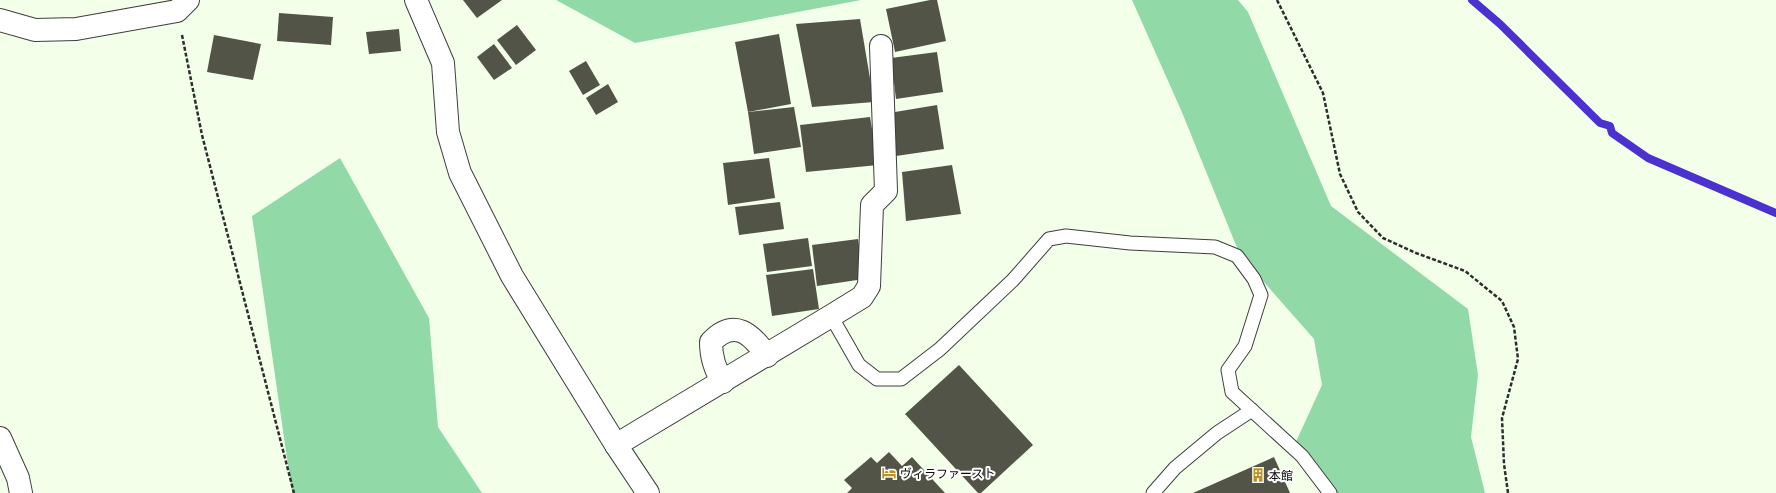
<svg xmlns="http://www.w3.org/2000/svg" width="1776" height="493" viewBox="0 0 1776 493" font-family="'Playfair Display','Noto Sans JP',serif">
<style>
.forest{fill:#91daa8}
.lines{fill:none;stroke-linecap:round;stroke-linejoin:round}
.stream{stroke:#4b32d0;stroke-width:8}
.building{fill:#525447}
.lane-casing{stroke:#3e3e3e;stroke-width:15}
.street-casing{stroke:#3e3e3e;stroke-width:24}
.path{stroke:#2d2d2d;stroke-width:2.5;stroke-dasharray:4 2;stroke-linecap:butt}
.lane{stroke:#fff;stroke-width:13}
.street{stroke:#fff;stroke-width:22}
.labels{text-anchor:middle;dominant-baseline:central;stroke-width:4;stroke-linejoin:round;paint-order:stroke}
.poi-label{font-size:12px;fill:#0b0b0b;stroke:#fff;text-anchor:start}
</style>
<rect width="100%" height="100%" fill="#f3ffe9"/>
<!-- forest -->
<g class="forest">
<polygon points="556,0 861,0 635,43"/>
<polygon points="1132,0 1238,0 1248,12 1331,206 1468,309 1478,375 1471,437 1485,493 1330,493 1294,446 1322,385 1314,339 1240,255 1181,110"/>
<polygon points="340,158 429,318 438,427 482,493 292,493 252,216"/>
</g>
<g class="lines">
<!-- stream -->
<polyline class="stream" points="1472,0 1500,24 1600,123 1610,126 1612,133 1648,158 1776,213"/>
</g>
<!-- building -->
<g class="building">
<polygon points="463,0 502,0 477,18"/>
<polygon points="930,0 937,0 946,41 895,52 886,9"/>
<polygon points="279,13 333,17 331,45 277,41"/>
<polygon points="860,19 874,102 812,107 796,24"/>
<polygon points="517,25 536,50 516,65 497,40"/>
<polygon points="399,29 401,51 369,54 366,32"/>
<polygon points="779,34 791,104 748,112 735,42"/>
<polygon points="214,35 261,44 253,80 207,72"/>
<polygon points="494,44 512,68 494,80 477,57"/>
<polygon points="937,52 943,92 896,99 891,58"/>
<polygon points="586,61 600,85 583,95 569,71"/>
<polygon points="608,84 618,102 596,115 586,98"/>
<polygon points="937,105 944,149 896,156 889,113"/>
<polygon points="794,107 801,147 754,154 748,112"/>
<polygon points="870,117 878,165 806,172 800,125"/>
<polygon points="769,158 775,198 728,205 723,163"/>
<polygon points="952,165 961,214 906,221 902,172"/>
<polygon points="780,202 784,229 739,235 735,207"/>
<polygon points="808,238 812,266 767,272 763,244"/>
<polygon points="858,239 864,279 817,286 812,245"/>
<polygon points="813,269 819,309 772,316 766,275"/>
<polygon points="959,365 1033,445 981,493 978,493 905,414"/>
<polygon points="889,452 902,466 912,457 945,493 847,493 852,488 844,480 871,457 877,463"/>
<polygon points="1274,457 1290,493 1193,493"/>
</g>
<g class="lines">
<defs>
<g id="lane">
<polyline points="831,316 859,365 877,379 901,379 940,349 1013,280 1049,239 1066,236 1130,243 1215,247 1237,256 1254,279 1261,295 1245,346 1228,370 1232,392 1302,456 1330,493"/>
<polyline points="1153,493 1175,468 1217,433 1252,410"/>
</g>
<g id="street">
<polyline points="416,0 443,63 448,132 460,173 512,276 616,445 648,493"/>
<polyline points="0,20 35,30 76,29 177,11 188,0"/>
<path d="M723,382c-8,-12 -12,-25 -12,-40 23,-24 40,-9 56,14"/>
<polyline points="0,438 18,478 21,493"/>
<polyline points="616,445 831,316 862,297 869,286 872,205 886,191 881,46"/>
</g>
</defs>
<!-- lane casing -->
<use href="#lane" class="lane-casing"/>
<!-- street casing -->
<use href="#street" class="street-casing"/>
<!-- path -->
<g class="path">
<polyline points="1277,0 1323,93 1340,174 1358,212 1383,238 1416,253 1465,271 1502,301 1514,327 1518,359 1502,418 1504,464 1508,493"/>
<polyline points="182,35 202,135 294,493"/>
</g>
<!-- lane -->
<use href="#lane" class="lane"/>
<!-- street -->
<use href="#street" class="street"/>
</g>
<!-- icons -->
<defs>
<symbol id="hotel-bare" viewBox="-9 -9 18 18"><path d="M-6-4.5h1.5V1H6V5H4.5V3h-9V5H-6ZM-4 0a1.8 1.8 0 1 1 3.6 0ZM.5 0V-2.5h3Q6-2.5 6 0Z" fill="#bd9021" stroke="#fff" stroke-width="2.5" paint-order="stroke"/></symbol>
<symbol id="building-bare" viewBox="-9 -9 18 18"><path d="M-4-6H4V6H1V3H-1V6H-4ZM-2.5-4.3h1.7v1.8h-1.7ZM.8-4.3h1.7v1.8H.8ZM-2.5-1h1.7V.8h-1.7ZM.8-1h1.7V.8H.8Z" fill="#bd9021" stroke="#fff" stroke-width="2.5" paint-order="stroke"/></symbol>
</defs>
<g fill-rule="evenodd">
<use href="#hotel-bare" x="879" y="463" width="20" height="20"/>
<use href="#building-bare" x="1248" y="465" width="20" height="20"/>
</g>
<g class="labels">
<!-- poi labels -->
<g class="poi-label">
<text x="900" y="473">ヴィラファースト</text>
<text x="1269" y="475">本館</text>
</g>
</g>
</svg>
